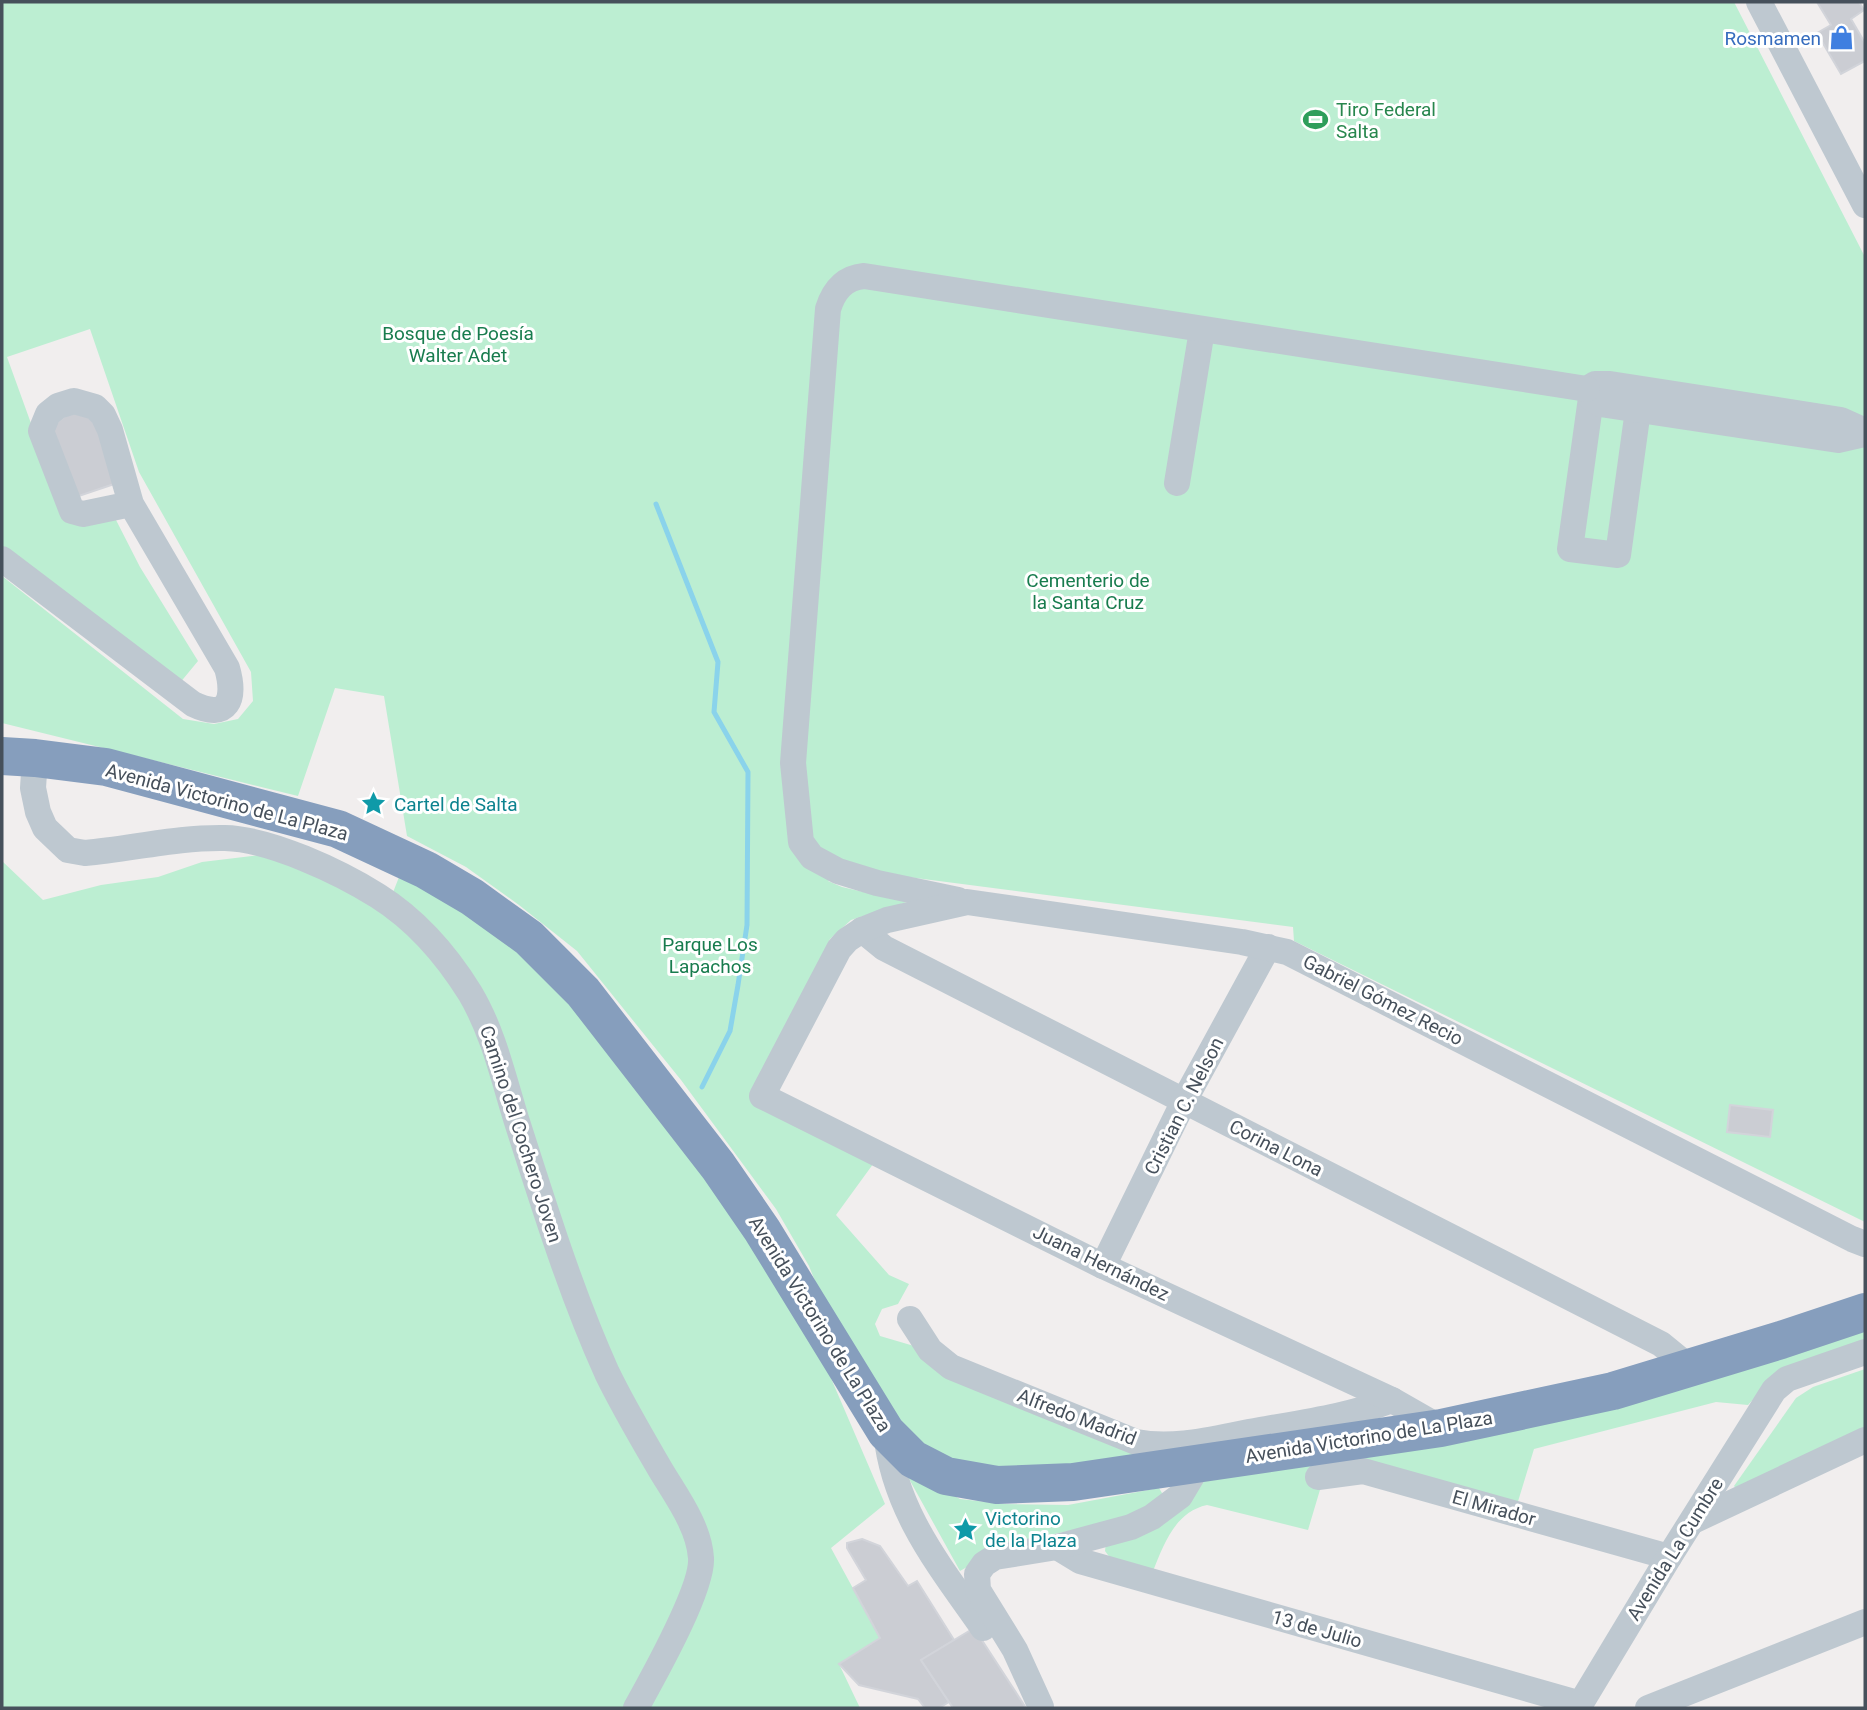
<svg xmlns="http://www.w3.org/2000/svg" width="1867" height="1710" viewBox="0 0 1867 1710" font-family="Roboto,sans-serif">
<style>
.green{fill:#bceed2}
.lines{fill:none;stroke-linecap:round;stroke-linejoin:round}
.stream{stroke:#8ad3eb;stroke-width:5}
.building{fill:#cbcdd3;stroke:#d2d4da;stroke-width:2}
.minor{stroke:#bec8d0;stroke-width:26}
.highway{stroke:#869ebd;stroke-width:38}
.labels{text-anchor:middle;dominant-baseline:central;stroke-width:6;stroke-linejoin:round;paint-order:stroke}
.shop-label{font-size:19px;fill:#366cbe;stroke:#fff;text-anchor:end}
.leisure-label{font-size:19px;fill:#27864d;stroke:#fff;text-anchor:start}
.park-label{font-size:19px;fill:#187c4e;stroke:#fff}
.street-label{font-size:19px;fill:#46505b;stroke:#fff}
.culture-label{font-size:19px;fill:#0d838f;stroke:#fff;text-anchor:start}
</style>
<rect width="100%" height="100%" fill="#f1eeee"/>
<!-- green -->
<g class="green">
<polygon points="2,2 1734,2 1865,257 1865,1222 1294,941 1293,927 854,870 828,881 842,887 907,902 851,920 830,939 756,1098 876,1160 836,1215 889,1275 909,1284 898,1304 882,1309 875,1324 880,1336 914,1346 1166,1456 993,1476 915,1447 830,1318 809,1266 776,1209 681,1080 577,951 519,905 466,867 407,836 384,696 335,688 298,796 2,723 2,576 183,719 214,724 238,719 253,701 251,672 139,472 90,329 7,357 67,523 116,520 140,567 198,661 179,684 2,547"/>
<polygon points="268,854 390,900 401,872 459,907 547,973 673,1123 821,1355 885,1504 831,1548 880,1638 839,1664 860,1708 2,1708 2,861 43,900 101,885 158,877 202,862"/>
<path d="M1865,1326v15l-95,40 -22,24 -32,-3 -182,47 -18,59 -191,-35 -17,57 -101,-25c-32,7 -43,39 -54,66l-42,-12 -6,-8 1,-8 104,-65z"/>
<polygon points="1865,1369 1865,1431 1739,1492 1734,1486 1796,1398 1813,1387"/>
<polygon points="903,1468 960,1499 1004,1504 1068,1505 1159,1488 1162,1493 1160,1504 1126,1519 1007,1544 960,1571"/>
</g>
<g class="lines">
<!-- stream -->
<polyline class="stream" points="656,504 718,662 714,712 748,772 747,925 738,985 730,1031 702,1087"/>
</g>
<!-- building -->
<g class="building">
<polygon points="1817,2 1859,2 1864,10 1851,19 1865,43 1865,61 1841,74 1817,33 1831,25"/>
<polygon points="73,410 99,422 117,483 70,499 50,428"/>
<polygon points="1730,1105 1773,1110 1770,1137 1727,1132"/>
<polygon points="862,1539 880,1546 908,1586 917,1581 954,1640 921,1660 949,1702 939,1708 925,1708 918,1699 859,1685 839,1664 880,1638 853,1588 866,1580 847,1548 847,1543"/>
<polygon points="974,1628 1026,1708 953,1708 921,1660"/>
</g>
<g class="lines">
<!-- minor -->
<g class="minor">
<polyline points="1759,2 1865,205"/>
<polyline points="1591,398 1570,549 1618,555 1638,410"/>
<polyline points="1865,431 1841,420 1610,384 1595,384 1587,389 1591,398 1600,404 1838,440 1865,434"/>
<polyline points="1177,483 1202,330"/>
<path d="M2,559l191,145c35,17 43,-5 34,-36l-96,-164 -21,-74 -7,-15 -8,-8 -21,-6 -16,5 -10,8 -7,17 31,80 11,3 48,-10"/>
<path d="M35,758l-2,30 5,24 7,16 23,22 17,3c46,-4 93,-16 140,-15 45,1 115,34 153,58 38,24 69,60 92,97 24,40 34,88 48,132 27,84 53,168 89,248 16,33 35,65 53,96 16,27 39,57 41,89 2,31 -48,119 -65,150"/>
<path d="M958,900l-81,-17 -39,-12 -26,-14 -11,-15 -8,-79 35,-454c6,-19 16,-31 36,-33l723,113"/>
<polyline points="862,930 884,948 1661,1344 1683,1362 1686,1369"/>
<polyline points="1103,1266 1184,1101 1268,947"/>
<path d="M910,1319l20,31 21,17 185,75c41,8 83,-5 124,-12 45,-8 89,-14 132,-30"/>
<polyline points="1441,1428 1392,1400 1103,1266 762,1096 839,949 847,940 862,930 887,920 967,902 1242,942 1287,952 1852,1239 1865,1244"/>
<path d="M886,1432c8,79 53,133 97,196"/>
<polyline points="1318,1477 1363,1471 1669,1557"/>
<polyline points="1693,1521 1865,1440"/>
<polyline points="1057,1547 1080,1561 1581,1704"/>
<polyline points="1041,1707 1015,1650 978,1590 977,1574 984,1564 995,1557 1057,1547 1131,1527 1152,1517 1180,1496 1199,1464"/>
<polyline points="1578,1708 1669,1557 1774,1390 1787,1379 1865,1352"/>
<polyline points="1648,1708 1865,1622"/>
</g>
<!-- highway -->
<polyline class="highway" points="2,756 35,758 106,767 338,829 426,870 472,897 529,938 583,992 718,1166 762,1230 886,1432 913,1459 946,1476 997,1485 1073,1482 1441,1428 1613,1391 1781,1340 1865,1312"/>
</g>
<!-- icons -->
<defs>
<symbol id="shop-bare" viewBox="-9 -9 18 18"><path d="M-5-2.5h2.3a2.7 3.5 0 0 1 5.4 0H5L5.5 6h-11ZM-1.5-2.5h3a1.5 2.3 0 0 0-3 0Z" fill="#3f7fe0" stroke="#fff" stroke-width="2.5" paint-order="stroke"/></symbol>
<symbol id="stadium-bare" viewBox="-9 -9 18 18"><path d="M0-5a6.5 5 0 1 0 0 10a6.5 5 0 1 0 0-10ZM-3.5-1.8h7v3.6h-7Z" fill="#2e9e5b" stroke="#fff" stroke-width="2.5" paint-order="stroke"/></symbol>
<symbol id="sight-bare" viewBox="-9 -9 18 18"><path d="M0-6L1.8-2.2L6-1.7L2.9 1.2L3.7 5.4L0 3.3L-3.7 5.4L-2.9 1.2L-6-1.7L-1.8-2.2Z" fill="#0f9aa8" stroke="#fff" stroke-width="2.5" paint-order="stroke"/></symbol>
</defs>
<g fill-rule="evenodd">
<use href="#shop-bare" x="1824" y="20" width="35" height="35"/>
<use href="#stadium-bare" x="1298" y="102" width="35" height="35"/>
<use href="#sight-bare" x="356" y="786" width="35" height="35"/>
<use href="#sight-bare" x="948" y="1512" width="35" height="35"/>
</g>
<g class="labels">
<!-- shop labels -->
<g class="shop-label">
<text x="1821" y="38">Rosmamen</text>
</g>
<!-- leisure labels -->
<g class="leisure-label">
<text x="1336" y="109">Tiro Federal<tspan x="1336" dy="22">Salta</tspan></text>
</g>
<!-- park labels -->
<g class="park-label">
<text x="458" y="333">Bosque de Poesía<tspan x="458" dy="22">Walter Adet</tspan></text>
<text x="1088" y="580">Cementerio de<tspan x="1088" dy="22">la Santa Cruz</tspan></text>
<text x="710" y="944">Parque Los<tspan x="710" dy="22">Lapachos</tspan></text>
</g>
<!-- street labels -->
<g class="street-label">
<text transform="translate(227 802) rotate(15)">Avenida Victorino de La Plaza</text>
<text transform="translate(1383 1000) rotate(27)">Gabriel Gómez Recio</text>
<text transform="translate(1184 1106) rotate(-63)">Cristian C. Nelson</text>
<text transform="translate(521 1134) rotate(72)">Camino del Cochero Joven</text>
<text transform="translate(1276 1148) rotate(27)">Corina Lona</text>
<text transform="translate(1101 1263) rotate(26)">Juana Hernández</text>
<text transform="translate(820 1324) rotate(58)">Avenida Victorino de La Plaza</text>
<text transform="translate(1077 1417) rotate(21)">Alfredo Madrid</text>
<text transform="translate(1369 1437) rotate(-9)">Avenida Victorino de La Plaza</text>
<text transform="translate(1494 1508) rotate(16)">El Mirador</text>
<text transform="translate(1675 1549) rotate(-58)">Avenida La Cumbre</text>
<text transform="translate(1317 1629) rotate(16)">13 de Julio</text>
</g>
<!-- culture labels -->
<g class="culture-label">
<text x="394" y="804">Cartel de Salta</text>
<text x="985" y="1518">Victorino<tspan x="985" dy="22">de la Plaza</tspan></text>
</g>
</g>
<!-- border -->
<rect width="1867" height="1710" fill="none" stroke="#46505b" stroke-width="7"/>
</svg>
